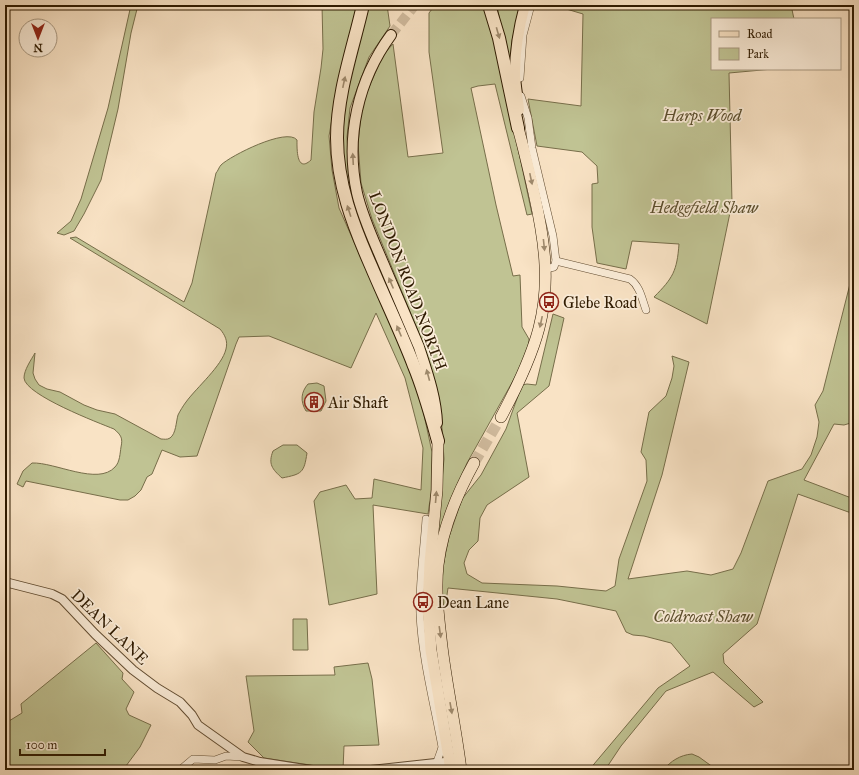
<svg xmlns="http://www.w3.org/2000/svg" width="859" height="775" viewBox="0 0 859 775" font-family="'IM FELL Great Primer',serif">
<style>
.green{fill:#c0c393;stroke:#776e4a}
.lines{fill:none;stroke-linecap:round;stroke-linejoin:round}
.primary-tunnel{stroke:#d0bb9e;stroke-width:10;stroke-dasharray:10 5;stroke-linecap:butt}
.trunk-tunnel{stroke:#d0bb9e;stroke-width:11;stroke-dasharray:11 5.5;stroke-linecap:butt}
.minor-casing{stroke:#614c31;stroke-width:8}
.tertiary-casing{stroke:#614c31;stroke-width:10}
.primary-casing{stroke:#2e1a00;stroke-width:12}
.trunk-casing{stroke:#2e1a00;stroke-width:12}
.motorway-casing{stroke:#2e1a00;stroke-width:14}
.minor{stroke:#fbedd9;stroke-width:7}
.tertiary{stroke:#fbedd9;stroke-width:8}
.primary{stroke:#f9e3c5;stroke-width:10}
.trunk{stroke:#f9e3c5;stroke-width:11}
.motorway{stroke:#f9e3c5;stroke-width:12}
.oneway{fill:#9e896c}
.labels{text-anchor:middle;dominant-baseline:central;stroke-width:3.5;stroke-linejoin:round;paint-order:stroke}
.park-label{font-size:16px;font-style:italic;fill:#5a4d2c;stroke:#fbedd9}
.street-label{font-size:16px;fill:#2e1a00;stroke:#fbedd9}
.poi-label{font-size:16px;fill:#2e1a00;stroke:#fbedd9;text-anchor:start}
</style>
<rect width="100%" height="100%" fill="#f9e3c5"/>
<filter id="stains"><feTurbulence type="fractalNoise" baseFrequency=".005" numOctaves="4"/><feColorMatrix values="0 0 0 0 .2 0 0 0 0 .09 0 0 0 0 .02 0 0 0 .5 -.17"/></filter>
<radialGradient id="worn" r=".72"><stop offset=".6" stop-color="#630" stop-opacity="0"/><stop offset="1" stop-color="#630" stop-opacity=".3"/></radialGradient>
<!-- green -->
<g class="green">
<polygon points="131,5 138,5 131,33 118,109 101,180 84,214 74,231 64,235 57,233 71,221 81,199 108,108"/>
<path d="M322,5h35l-20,85 -8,46 3,34 7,38 63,143 19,50 11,51 -1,41 -3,21 -55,-9 4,89 -48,11 -15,-104 6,-9 26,-7 9,14 17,-1 2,-19 47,11 2,-42 -18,-70 -29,-65 -25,55 -82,-32 -30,1 -3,7 -39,112 -17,1 -18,-7 -10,24 -5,3 -6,13 -6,6 -7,4h-8l-94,-19 -3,6 -6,-3 6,-13 9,-8c23,-1 66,23 83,4 5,-5 5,-14 6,-20 2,-9 0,-12 -7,-18 -15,-6 -89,-34 -90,-51 0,-8 7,-18 11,-25l-2,20 2,6 4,6 8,4 13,3 24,13 13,5 18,4 46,25c3,0 6,1 9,-1 6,-4 6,-16 8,-23 2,-4 5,-9 8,-13 11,-15 36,-36 40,-53 2,-8 -1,-14 -6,-20l-150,-91 6,-1 108,65 8,-19 24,-110c2,-2 3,-6 5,-8 9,-9 66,-38 76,-25 0,7 -1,34 14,20l3,-48 7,-44 2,-19z"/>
<polygon points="369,5 387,5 390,26 369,57 350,108 347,137 350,179 359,214 418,360 352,209 343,167 341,127 350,76"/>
<polygon points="435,5 483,5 494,36 532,214 527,215 495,84 478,86 471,88 496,205 513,276 520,275 522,327 529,339 528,354 467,463 452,497 435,554 444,459 441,414 429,364 418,331 372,219 361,183 358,144 362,103 383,55 393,44 408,157 443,153 429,52 429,13"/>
<polygon points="497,5 520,5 512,41 509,73"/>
<path d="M553,5h238l3,14h-82v50h61l-44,4 3,130 -25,121 -53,-27c19,-19 23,-26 25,-53l-47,-3 -6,28 -29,-6 -5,-36v-43l6,-1 -1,-17 -15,-14 -45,-6 -9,-47 53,7 2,-92z"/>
<polygon points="854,268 854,422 844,425 834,424 804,480 854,499 854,514 798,494 757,624 723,654 724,663 763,702 754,707 713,672 666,691 621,746 605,770 589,770 658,688 690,666 671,643 644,636 633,635 626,632 616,611 557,599 448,588 445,608 441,602 442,571 449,537 462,499 481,475 506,429 522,385 527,384 536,385 553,314 564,318 549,386 517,413 529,477 487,505 480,518 478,541 469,550 464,563 467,574 482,583 557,586 606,591 615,586 619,559 647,481 646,460 641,452 649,412 666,396 672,378 674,366 672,356 689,362 662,475 628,579 687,571 711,575 733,569 741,553 768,481 802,469 811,455 817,437 819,422 815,405 823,391"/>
<path d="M317,383l7,3 2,15 -5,10h-15c-6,-10 -5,-19 2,-27z"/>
<path d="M283,445h14l10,8c-3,20 -5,21 -25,25 -10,-9 -14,-14 -9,-27z"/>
<polygon points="293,619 307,619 308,650 293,650"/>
<polygon points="96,643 123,673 122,679 134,692 126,709 129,715 151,725 140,747 123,770 5,770 5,728 9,721 22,713 21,704"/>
<polygon points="368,663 372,679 379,745 344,746 343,770 264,758 248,742 254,731 246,676 335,675 334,667"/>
<path d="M692,754l7,3 18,13h-54c8,-9 17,-15 29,-16z"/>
</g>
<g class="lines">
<!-- primary-tunnel -->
<polyline class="primary-tunnel" points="391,35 415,5"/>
<!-- trunk-tunnel -->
<polyline class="trunk-tunnel" points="474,463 501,417"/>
<defs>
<g id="minor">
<polyline points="520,78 523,35 531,5"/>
<polyline points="521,96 528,118 532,148 553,236 556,261 554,267 546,269"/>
<path d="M556,261l74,18c10,7 12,20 16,31"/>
<path d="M426,519c-2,31 -7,64 -6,95 2,44 14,89 22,133 -2,8 -6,15 -7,23"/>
<polyline points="180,770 193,759 215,760 226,756 243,757"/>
</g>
<g id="tertiary">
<polyline points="5,582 52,594 62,599 95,634 133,670 157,688 180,702 192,715 198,725 243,757 260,762 311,770"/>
<polyline points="371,770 454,761"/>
</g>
<g id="primary">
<path d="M391,35c-33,45 -46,102 -34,158 5,22 15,44 24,65 13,30 25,59 38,89 8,25 17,50 18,76"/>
<path d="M519,110c-1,-12 -4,-25 -4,-37 0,-23 4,-46 10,-68"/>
</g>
<g id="trunk">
<path d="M501,417c15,-28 30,-58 38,-89 12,-46 5,-90 -5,-135 -5,-22 -10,-44 -16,-65"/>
<polyline points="438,441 437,490 430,563 428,607 431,650 451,770"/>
<path d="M461,770c-5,-41 -14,-82 -19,-123 -3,-27 -7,-54 -4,-82 4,-35 19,-71 36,-102"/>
</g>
<g id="motorway">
<path d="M363,5c-10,44 -26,88 -26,133 0,46 16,87 34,128 14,33 30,66 43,100 10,24 17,50 24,75"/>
<polyline points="489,5 499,38 518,128"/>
</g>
</defs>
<!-- minor casing -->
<use href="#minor" class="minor-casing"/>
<!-- tertiary casing -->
<use href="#tertiary" class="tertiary-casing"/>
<!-- primary casing -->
<use href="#primary" class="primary-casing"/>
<!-- trunk casing -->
<use href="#trunk" class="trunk-casing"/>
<!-- motorway casing -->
<use href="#motorway" class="motorway-casing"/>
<!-- minor -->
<use href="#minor" class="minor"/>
<!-- tertiary -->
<use href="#tertiary" class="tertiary"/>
<!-- primary -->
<use href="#primary" class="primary"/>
<!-- trunk -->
<use href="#trunk" class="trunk"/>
<!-- motorway -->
<use href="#motorway" class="motorway"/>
</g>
<!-- one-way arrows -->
<defs><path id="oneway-solid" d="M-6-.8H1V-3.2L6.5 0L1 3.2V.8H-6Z"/></defs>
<g class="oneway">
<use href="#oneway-solid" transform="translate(498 33) rotate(74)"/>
<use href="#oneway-solid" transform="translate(344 82) rotate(-78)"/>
<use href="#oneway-solid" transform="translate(353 159) rotate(-93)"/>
<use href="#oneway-solid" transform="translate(531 179) rotate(78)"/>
<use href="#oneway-solid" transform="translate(349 211) rotate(-108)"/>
<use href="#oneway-solid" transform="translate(544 245) rotate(84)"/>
<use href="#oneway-solid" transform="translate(391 283) rotate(-113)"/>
<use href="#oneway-solid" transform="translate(541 322) rotate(102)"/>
<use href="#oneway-solid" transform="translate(399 331) rotate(-113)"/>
<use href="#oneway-solid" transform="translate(428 375) rotate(-105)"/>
<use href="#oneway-solid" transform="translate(436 497) rotate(-85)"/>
<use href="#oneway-solid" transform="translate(440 632) rotate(82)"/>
<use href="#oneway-solid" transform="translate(451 708) rotate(80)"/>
</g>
<!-- icons -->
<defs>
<symbol id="bus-ring" viewBox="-11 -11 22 22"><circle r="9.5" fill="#fbedd9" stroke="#8f2418" stroke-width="1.5"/><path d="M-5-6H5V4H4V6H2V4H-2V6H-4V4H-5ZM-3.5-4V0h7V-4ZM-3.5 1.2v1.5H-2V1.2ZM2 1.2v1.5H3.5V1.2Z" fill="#8f2418"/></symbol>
<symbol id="building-ring" viewBox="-11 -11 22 22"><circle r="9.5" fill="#fbedd9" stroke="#8f2418" stroke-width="1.5"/><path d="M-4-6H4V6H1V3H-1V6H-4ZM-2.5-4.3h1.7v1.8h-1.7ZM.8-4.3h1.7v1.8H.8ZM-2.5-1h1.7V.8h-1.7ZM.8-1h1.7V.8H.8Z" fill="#8f2418"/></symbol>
</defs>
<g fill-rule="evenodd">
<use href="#bus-ring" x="538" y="291" width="22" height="22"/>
<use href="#building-ring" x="303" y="391" width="22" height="22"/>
<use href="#bus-ring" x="412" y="591" width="22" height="22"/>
</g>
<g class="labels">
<!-- park labels -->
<g class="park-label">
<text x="702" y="115">Harps Wood</text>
<text x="704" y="207">Hedgefield Shaw</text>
<text x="703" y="616">Coldroast Shaw</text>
</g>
<!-- street labels -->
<g class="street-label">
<text transform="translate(408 281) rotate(69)">LONDON ROAD NORTH</text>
<text transform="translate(110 627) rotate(44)">DEAN LANE</text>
</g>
<!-- poi labels -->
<g class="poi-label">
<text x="563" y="302">Glebe Road</text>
<text x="328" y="402">Air Shaft</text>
<text x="437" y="602">Dean Lane</text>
</g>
</g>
<!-- margin -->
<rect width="859" height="775" fill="none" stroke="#f9e3c5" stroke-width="20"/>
<rect x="6" y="6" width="847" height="763" fill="none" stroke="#2e1a00" stroke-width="2"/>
<rect x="10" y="10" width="839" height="755" fill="none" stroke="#2e1a00"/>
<!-- legend -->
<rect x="711" y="18" width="130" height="52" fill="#fbedd9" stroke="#a99982"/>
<rect x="719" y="31" width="20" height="6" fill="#f9e3c5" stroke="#a99982"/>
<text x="747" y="38" font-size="12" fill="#2e1a00">Road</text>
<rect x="719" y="48" width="20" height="12" fill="#c0c393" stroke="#a99982"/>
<text x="747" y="58" font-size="12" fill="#2e1a00">Park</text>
<!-- north arrow -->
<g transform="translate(38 38) rotate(180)"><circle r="19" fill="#fbedd9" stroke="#a99982"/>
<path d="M0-3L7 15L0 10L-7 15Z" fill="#8f2418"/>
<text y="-6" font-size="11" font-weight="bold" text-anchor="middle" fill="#2e1a00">N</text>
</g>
<!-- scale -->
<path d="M20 749v6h85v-6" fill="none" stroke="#2e1a00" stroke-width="2"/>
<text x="26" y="749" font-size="12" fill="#2e1a00" stroke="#fbedd9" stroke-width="3" paint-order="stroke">100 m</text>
<rect width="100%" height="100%" filter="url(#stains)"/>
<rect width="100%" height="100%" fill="url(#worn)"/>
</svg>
